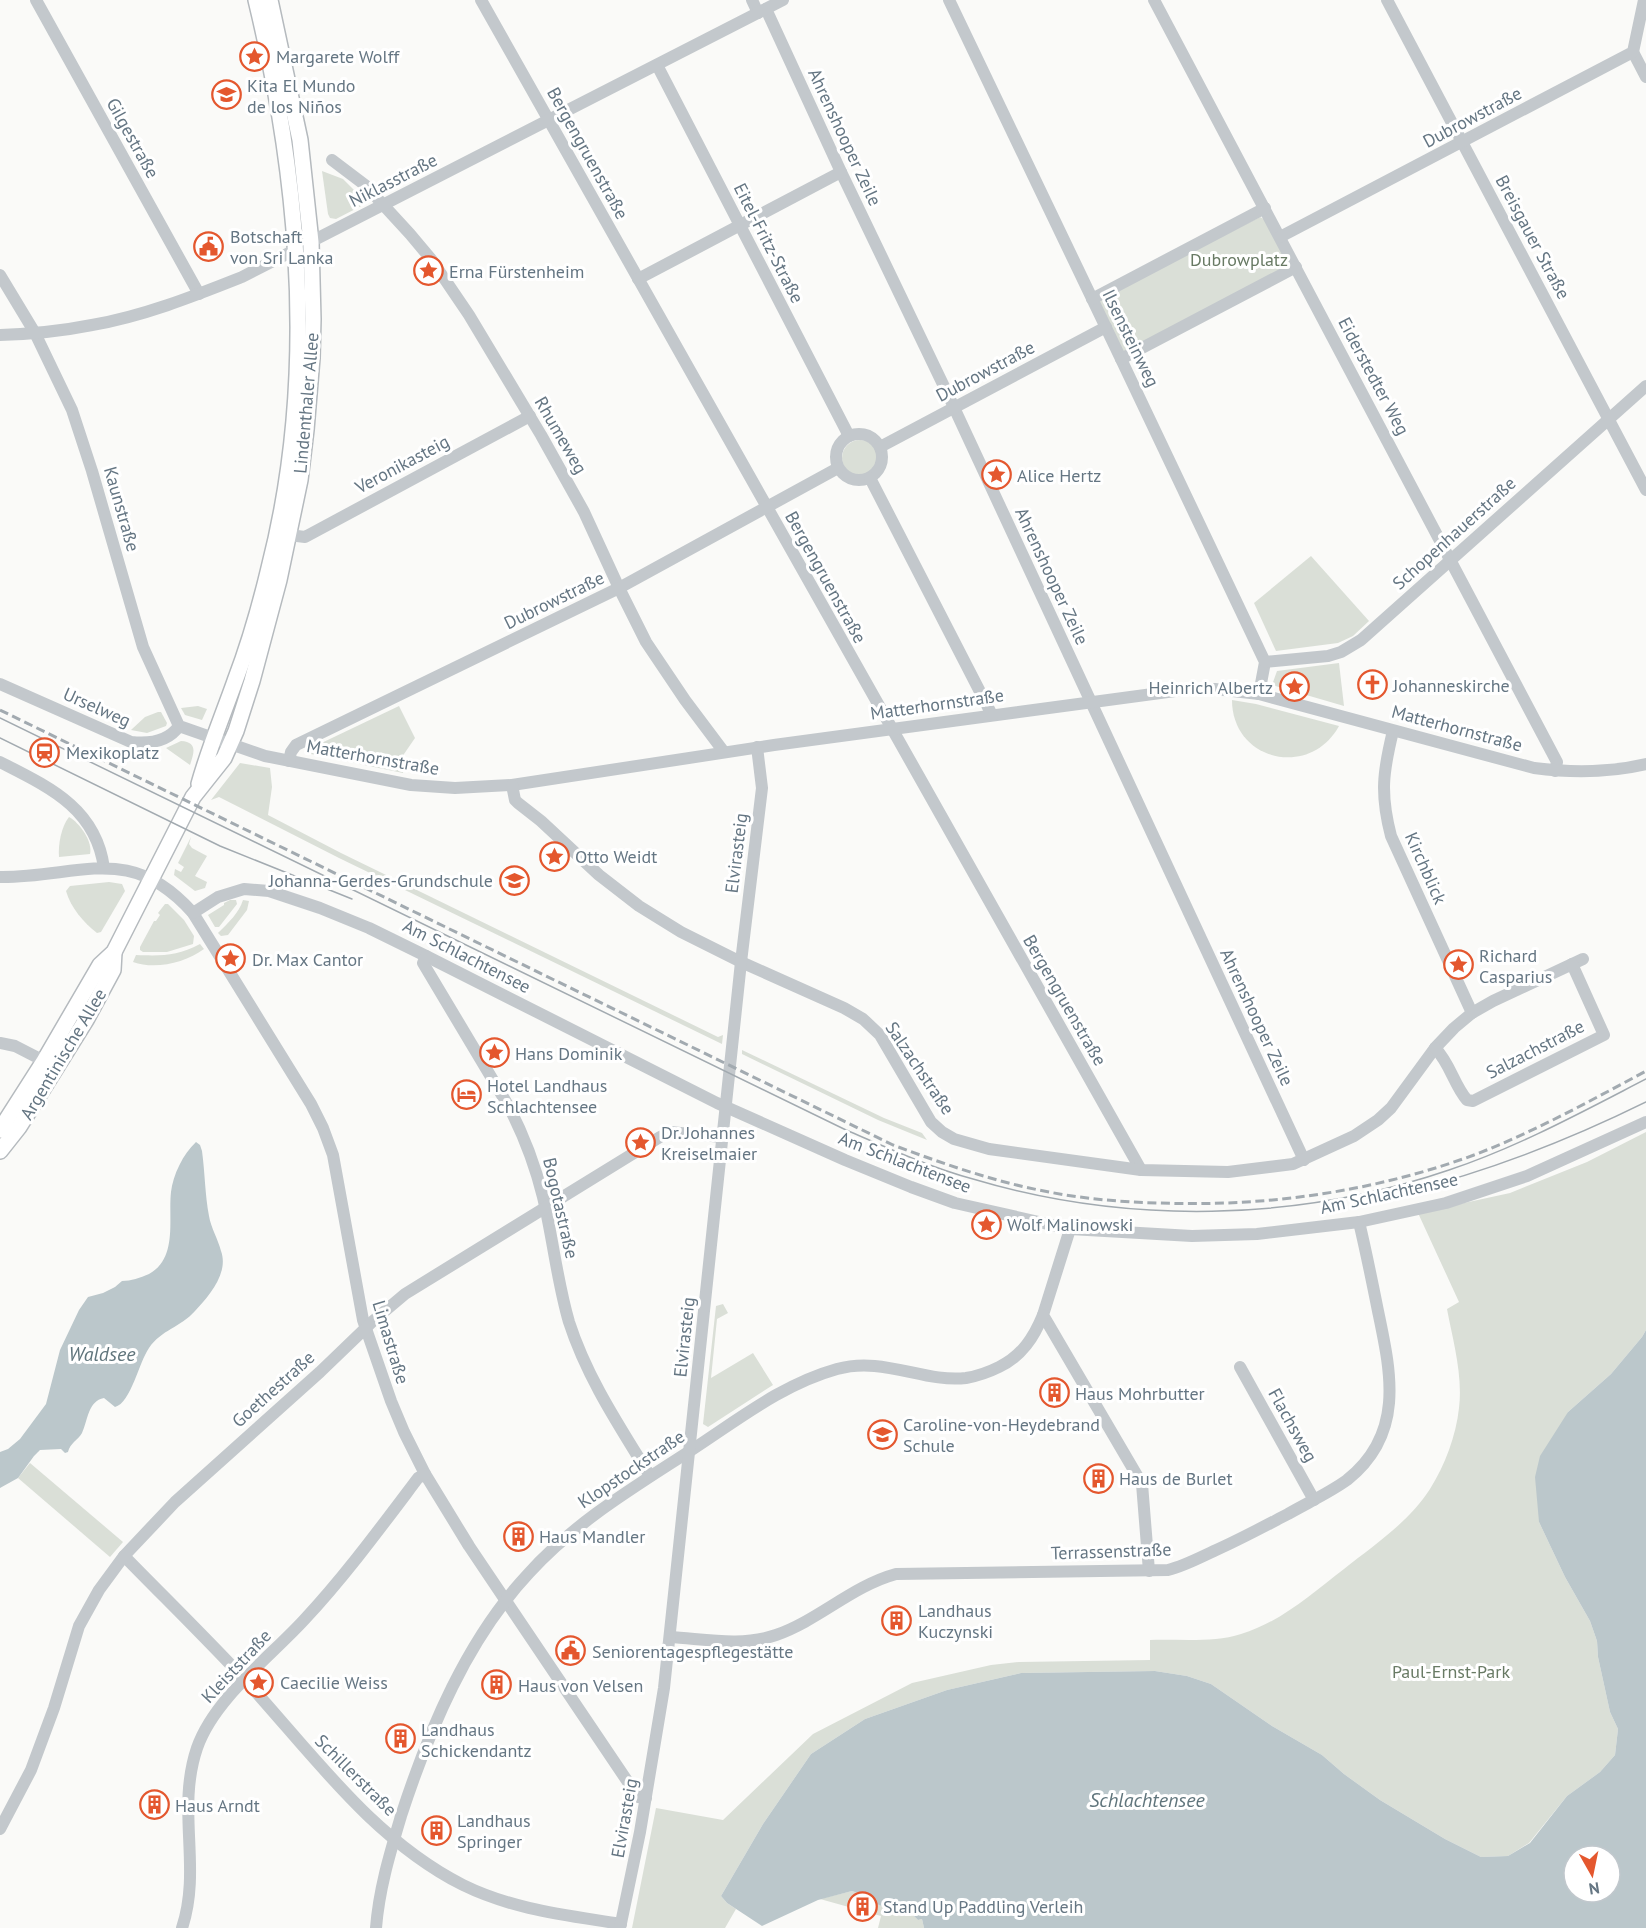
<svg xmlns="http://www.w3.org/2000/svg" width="1646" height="1928" viewBox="0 0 1646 1928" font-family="'PT Sans',sans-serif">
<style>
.green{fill:#dadfd7}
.water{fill:#bbc7cb;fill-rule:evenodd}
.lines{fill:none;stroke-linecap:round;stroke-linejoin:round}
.major-casing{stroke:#b5babe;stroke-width:18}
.minor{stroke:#c3c8cc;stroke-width:12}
.major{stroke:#fff;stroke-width:15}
.tram{stroke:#a2aab0;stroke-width:1.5}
.rail{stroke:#a2aab0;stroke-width:3;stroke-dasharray:9 4.5;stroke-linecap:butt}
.labels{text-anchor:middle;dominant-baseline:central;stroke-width:6;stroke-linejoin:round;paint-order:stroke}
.poi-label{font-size:18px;fill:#657683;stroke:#fff;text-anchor:start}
.street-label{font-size:18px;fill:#657683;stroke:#fff}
.park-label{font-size:18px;fill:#687a64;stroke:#fff}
.water-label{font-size:20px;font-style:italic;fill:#60757c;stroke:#fff}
</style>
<rect width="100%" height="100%" fill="#fafaf8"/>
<!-- green -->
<g class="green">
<polygon points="322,171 343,179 367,203 336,219 330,218 328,214"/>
<polygon points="1260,217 1264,219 1288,264 1287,267 1123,352 1099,304 1100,299"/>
<circle cx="860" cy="458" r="18"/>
<polygon points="1311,556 1369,621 1353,636 1338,643 1276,651 1254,603"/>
<polygon points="1339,663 1344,706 1272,685 1277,671"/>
<path d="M1232,700l24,4 83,22c-29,53 -107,35 -107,-26z"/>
<polygon points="198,706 207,709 202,720 185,715 181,708"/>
<polygon points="399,706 415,738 404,754 403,773 311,754 310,751 311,748"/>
<polygon points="158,712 161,712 167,723 166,726 147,733 131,730 145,717"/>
<path d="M181,741c17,1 13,12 9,24l-24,-17z"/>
<polygon points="240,763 270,768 272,787 268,815 341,853 718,1037 723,1035 722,1044 339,858 219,797 211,800"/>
<path d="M69,817c11,6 24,25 21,37l-31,3c-1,-12 2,-30 10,-40z"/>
<polygon points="191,837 189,844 192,848 207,856 195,876 207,882 205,888 195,891 174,875 175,869 181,872 184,867 178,863"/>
<path d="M109,882l13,2 3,7 -24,41 -4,1c-14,-11 -26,-25 -31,-42l4,-5z"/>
<polygon points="230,900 236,900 237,904 219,927 215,927 208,915 224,905 224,903"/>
<path d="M243,900l6,1 -2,9 -19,25 -7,1 -3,-3c10,-10 21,-20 25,-33z"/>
<polygon points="165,904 168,904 184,920 194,936 193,944 167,952 143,952 140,950 140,947 154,921 156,921 160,915 158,913"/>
<path d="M200,944l4,5c-19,14 -49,21 -71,13l3,-7c26,1 41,1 64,-11z"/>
<polygon points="742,1050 884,1118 922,1133 927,1140 878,1120 742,1054"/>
<path d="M1646,1132v198l-4,7 -31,37 -43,38 -29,110 26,55 25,44 7,20 1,16 12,55 8,17 -3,26 -15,17 -33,24 -38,47 -21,13 -27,1 -36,-18 -65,-39 -36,-26 -22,-19 -50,-29 -61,-42 -24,-8 -32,-5 -134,2 -74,17 -82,29 -54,35 -48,70 -42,72 6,7 9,6 -11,19h-93l24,-120 67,12 90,-86 99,-51 79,-18 28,-3 131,-2v-20c30,-1 63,3 91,-6 40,-12 70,-40 103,-65 30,-24 65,-47 86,-80 15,-24 26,-53 29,-81 4,-33 -6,-67 -12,-99l12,-7 -41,-89 92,-20 77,-31z"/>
<polygon points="723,1304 728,1313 717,1319 711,1378 753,1353 773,1385 708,1427 703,1424 716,1306"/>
<polygon points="30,1463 123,1542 110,1557 18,1478"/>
<path d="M852,1891c5,1 10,3 15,5 13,7 25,18 41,14l10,10 4,-1 2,9h-46l3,-12 -61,-17z"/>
</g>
<!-- water -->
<g class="water">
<path d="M196,1142l4,3 2,6c3,22 3,44 7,65 2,12 9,23 12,35 8,22 -12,45 -26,60 -14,16 -34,19 -46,37 -10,14 -18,55 -34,59l-11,-9c-16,3 -16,22 -22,35 -4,7 -12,10 -14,19l-3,1 -4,-4 -21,1 -6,6 -16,22 -18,10v-36l8,-3 12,-10 26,-35 14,-54 19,-40 9,-13 15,-4 12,-6 7,-6c9,0 18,-3 27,-7 29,-16 19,-55 22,-82 2,-17 12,-38 25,-50z"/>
<path d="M1646,1330v598h-722l-2,-9 -4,1 -10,-10 -9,3 -22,-9 -10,-8 -15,-5 -34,9 -56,26 -35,-23 -6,-7 42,-72 48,-70 54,-35 82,-29 74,-17 134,-2 32,5 24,8 61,42 50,29 22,19 36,26 65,39 36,18 27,-1 22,-13 37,-47 33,-24 15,-17 3,-26 -8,-17 -12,-55 -1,-16 -7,-20 -25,-44 -26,-55 -4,-45 5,-21 28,-44 43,-38 31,-37zM1574,1856h36v36h-36z"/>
</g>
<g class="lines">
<defs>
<g id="major">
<path d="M199,784c10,-36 24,-69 36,-103 14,-37 25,-75 34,-113 48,-187 32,-382 -13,-568"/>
<polyline points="0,1130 44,1061 100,965 114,952 193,797 224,758 236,731 252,681 279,580 300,480 306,430 312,358 313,319 311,242 300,140 270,0"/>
<polyline points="0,1151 19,1127 86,1020 113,970 114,952"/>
</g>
</defs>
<!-- major casing -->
<use href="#major" class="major-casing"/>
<!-- minor -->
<g class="minor">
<polyline points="36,0 199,294"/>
<polyline points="481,0 1141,1170"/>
<polyline points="752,0 758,13"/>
<polyline points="949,0 1121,359 1265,662 1259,694"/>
<polyline points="1154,0 1557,762 1555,771"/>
<polyline points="1387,0 1646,490"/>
<polyline points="766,9 841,172 951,401 1304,1160"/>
<polyline points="1633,52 1646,77"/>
<polyline points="657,65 849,436"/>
<polyline points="332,160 365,185 410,234 431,259 469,315 541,435 584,512 619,588 646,642 685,700 724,752"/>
<polyline points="1280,237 1633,52 1644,0"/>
<path d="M0,275l35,58 37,77 20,61 51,176 36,79 86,30 146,29 44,3 57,-3 262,-40 416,-56h25l44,5 275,74c39,5 74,5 112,-4"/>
<polyline points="638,279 841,172"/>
<polyline points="1092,299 1265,208"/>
<path d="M0,335c31,-1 62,-4 92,-10 52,-9 102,-29 150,-48l541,-277"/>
<polyline points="1121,359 1296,267"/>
<circle cx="859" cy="457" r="23"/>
<polyline points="880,447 1106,327"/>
<polyline points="870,478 992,715"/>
<polyline points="289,535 305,537 530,416"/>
<polyline points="1265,662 1328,656 1341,652 1361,640 1646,386"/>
<path d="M0,684l131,58c18,2 37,0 48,-16"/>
<path d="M1393,731c-10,41 -13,63 -2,105l81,177"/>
<polyline points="289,761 291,752 296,745 619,588 838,468"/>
<path d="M0,762c49,25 96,46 104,106"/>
<polyline points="512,785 515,800 518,803 541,821 599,875 639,906 681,932 741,962 844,1008 863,1019 880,1035 931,1122 942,1132 954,1139 989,1149 1141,1170 1228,1172 1293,1164 1354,1136 1378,1120 1391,1108 1435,1048 1454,1028 1472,1013 1493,1001 1583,959"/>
<path d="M0,877c79,1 129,-36 193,36l118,191 12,24 10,27 30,165 28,81 13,31 21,42 44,72 169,251 8,1"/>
<polyline points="193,913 218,897 244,889 269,891 320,908 369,928 426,956 717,1103 845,1160 911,1187 955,1203 1070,1229 1192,1236 1257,1234 1359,1222 1446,1203 1527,1176 1646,1122"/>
<path d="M426,956l-3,7 86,144c15,29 26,58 34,90 10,42 14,84 26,125 18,56 51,105 81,154"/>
<polyline points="0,1043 15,1046 50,1064"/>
<path d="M1435,1048c15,15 19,37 32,52l6,1 131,-66 -32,-71"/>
<polyline points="1070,1229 1043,1315 1142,1484 1149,1571"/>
<polyline points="1240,1367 1314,1500"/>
<path d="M124,1556c40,41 82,82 121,124 67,73 127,159 218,205 51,25 103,30 158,39"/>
<path d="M670,1637c35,2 71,10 106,-2 43,-15 76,-49 120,-61l272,-4c16,-4 31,-12 46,-19 25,-11 49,-24 74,-37 19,-11 41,-21 59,-34 58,-46 44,-107 31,-169 -6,-30 -12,-60 -19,-89"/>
<polyline points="0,1829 31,1770 54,1708 79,1626 99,1590 124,1556 175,1502 320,1372 373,1321 405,1294 660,1137 670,1132 722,1137"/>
<path d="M182,1928c20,-60 -6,-118 15,-180 17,-49 72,-90 107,-128 41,-44 77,-93 114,-142l7,-4"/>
<path d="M376,1928c3,-39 14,-75 25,-112 28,-86 66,-177 128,-243 46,-51 107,-87 164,-124 46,-30 90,-65 144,-80 46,-13 87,14 129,9 12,-2 23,-6 33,-11 23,-11 35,-30 44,-52"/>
<polyline points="620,1928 640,1832 664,1688 741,962 762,788 757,747"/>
</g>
<!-- major -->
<use href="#major" class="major"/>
<!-- tram -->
<g class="tram">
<path d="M0,718l846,412c42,18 83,37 127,49 154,46 324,43 476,-9 69,-23 133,-58 197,-91"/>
<polyline points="0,738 220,846 352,899"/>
<path d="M1402,1193c85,-21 165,-52 244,-91"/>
</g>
<!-- rail -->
<path class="rail" d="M0,710l893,435c51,19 102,37 156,47 36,7 72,10 109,11 108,4 215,-11 316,-48 60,-23 116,-54 172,-84"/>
</g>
<!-- icons -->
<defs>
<symbol id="sight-ring" viewBox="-11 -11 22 22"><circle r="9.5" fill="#fff" stroke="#e4572e" stroke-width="1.5"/><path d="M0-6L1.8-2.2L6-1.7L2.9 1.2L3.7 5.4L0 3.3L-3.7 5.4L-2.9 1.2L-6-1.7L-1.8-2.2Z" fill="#e4572e"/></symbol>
<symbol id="school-ring" viewBox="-11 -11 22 22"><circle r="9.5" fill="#fff" stroke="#e4572e" stroke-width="1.5"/><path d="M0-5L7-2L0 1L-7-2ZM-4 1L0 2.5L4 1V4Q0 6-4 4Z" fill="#e4572e"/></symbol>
<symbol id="civic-ring" viewBox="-11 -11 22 22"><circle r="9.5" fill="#fff" stroke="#e4572e" stroke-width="1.5"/><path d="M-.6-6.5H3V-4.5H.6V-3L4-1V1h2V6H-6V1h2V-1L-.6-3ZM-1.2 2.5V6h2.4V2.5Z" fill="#e4572e"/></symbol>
<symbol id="church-ring" viewBox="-11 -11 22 22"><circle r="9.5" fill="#fff" stroke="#e4572e" stroke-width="1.5"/><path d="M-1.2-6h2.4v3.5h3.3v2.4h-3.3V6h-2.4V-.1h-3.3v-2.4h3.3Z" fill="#e4572e"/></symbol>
<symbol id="station-ring" viewBox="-11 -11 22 22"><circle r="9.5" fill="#fff" stroke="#e4572e" stroke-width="1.5"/><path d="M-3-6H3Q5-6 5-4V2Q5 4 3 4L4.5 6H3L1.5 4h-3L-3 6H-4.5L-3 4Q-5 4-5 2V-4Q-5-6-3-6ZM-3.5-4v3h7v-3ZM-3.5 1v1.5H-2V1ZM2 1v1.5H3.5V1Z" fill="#e4572e"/></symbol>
<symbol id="hotel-ring" viewBox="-11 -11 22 22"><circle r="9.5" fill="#fff" stroke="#e4572e" stroke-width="1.5"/><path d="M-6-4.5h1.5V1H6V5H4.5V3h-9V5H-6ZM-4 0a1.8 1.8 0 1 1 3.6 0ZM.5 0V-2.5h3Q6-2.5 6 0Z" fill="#e4572e"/></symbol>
<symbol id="building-ring" viewBox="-11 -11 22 22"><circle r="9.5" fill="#fff" stroke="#e4572e" stroke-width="1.5"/><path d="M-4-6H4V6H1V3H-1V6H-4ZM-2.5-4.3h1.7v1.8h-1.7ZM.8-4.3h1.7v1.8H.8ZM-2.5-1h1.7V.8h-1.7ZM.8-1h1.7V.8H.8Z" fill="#e4572e"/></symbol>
</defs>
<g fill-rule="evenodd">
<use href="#sight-ring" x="238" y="40" width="33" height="33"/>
<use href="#school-ring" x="210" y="78" width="33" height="33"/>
<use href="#civic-ring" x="192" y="230" width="33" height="33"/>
<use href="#sight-ring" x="412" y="254" width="33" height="33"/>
<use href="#sight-ring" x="980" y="458" width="33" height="33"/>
<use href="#church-ring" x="1356" y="668" width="33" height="33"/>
<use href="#sight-ring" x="1278" y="670" width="33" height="33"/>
<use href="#station-ring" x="28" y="736" width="33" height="33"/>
<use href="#sight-ring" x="538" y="840" width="33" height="33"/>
<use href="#school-ring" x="498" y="864" width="33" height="33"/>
<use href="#sight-ring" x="214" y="942" width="33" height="33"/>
<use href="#sight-ring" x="1442" y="948" width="33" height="33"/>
<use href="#sight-ring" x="478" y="1036" width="33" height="33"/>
<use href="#hotel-ring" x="450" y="1078" width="33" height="33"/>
<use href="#sight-ring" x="624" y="1126" width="33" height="33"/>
<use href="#sight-ring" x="970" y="1208" width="33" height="33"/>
<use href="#building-ring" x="1038" y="1376" width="33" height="33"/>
<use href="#school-ring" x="866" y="1418" width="33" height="33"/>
<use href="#building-ring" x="1082" y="1462" width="33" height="33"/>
<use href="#building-ring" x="502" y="1520" width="33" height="33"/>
<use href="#building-ring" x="880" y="1604" width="33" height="33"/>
<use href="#civic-ring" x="554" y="1634" width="33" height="33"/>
<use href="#sight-ring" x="242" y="1666" width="33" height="33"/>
<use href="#building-ring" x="480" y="1668" width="33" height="33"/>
<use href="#building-ring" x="384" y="1722" width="33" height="33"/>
<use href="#building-ring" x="138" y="1788" width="33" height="33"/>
<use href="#building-ring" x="420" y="1814" width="33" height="33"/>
<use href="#building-ring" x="846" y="1890" width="33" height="33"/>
</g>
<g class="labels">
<!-- poi labels -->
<g class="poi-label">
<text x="276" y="56">Margarete Wolff</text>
<text x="247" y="85">Kita El Mundo<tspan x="247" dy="21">de los Niños</tspan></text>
<text x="230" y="236">Botschaft<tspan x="230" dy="21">von Sri Lanka</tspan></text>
<text x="449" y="271">Erna Fürstenheim</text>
<text x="1017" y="475">Alice Hertz</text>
<text x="1393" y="685">Johanneskirche</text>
<text x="1273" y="687" text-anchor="end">Heinrich Albertz</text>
<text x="66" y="752">Mexikoplatz</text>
<text x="575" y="856">Otto Weidt</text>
<text x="493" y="880" text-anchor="end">Johanna-Gerdes-Grundschule</text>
<text x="1479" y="955">Richard<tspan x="1479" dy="21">Casparius</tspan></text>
<text x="252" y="959">Dr. Max Cantor</text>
<text x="515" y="1053">Hans Dominik</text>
<text x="487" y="1085">Hotel Landhaus<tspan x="487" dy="21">Schlachtensee</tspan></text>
<text x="661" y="1132">Dr. Johannes<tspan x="661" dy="21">Kreiselmaier</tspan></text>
<text x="1007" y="1224">Wolf Malinowski</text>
<text x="1075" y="1393">Haus Mohrbutter</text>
<text x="903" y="1424">Caroline-von-Heydebrand<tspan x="903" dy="21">Schule</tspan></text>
<text x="1119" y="1478">Haus de Burlet</text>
<text x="539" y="1536">Haus Mandler</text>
<text x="918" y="1610">Landhaus<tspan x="918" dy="21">Kuczynski</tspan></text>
<text x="592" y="1651">Seniorentagespflegestätte</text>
<text x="280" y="1682">Caecilie Weiss</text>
<text x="518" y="1685">Haus von Velsen</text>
<text x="421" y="1729">Landhaus<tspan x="421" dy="21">Schickendantz</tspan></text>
<text x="175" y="1805">Haus Arndt</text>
<text x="457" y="1820">Landhaus<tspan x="457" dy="21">Springer</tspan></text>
<text x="883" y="1906">Stand Up Paddling Verleih</text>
</g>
<!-- street labels -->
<g class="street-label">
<text transform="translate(1472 117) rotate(-28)">Dubrowstraße</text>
<text transform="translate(845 137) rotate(65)">Ahrenshooper Zeile</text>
<text transform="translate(133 138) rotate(61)">Gilgestraße</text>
<text transform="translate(588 153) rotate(61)">Bergengruenstraße</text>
<text transform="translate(393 180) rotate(-27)">Niklasstraße</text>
<text transform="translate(1533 237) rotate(62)">Breisgauer Straße</text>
<text transform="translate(769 243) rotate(63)">Eitel-Fritz-Straße</text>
<text transform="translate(1131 338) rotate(64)">Ilsensteinweg</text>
<text transform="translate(985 371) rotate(-28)">Dubrowstraße</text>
<text transform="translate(1374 376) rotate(62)">Eiderstedter Weg</text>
<text transform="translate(306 403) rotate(-85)">Lindenthaler Allee</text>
<text transform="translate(561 435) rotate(60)">Rhumeweg</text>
<text transform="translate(402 464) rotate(-28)">Veronikasteig</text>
<text transform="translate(122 509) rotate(74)">Kaunstraße</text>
<text transform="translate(1454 533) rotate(-42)">Schopenhauerstraße</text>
<text transform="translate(1052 576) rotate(65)">Ahrenshooper Zeile</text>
<text transform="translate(826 577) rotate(61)">Bergengruenstraße</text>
<text transform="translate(554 600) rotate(-26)">Dubrowstraße</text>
<text transform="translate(937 704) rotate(-8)">Matterhornstraße</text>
<text transform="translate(97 707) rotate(24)">Urselweg</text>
<text transform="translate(1457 728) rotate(15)">Matterhornstraße</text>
<text transform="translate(373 757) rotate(10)">Matterhornstraße</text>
<text transform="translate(736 853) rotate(-83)">Elvirasteig</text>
<text transform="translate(1426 868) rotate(66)">Kirchblick</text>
<text transform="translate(467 956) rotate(27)">Am Schlachtensee</text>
<text transform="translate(1065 1000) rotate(60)">Bergengruenstraße</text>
<text transform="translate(1257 1017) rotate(65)">Ahrenshooper Zeile</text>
<text transform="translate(1535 1049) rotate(-27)">Salzachstraße</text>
<text transform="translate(63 1054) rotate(-59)">Argentinische Allee</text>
<text transform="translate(920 1068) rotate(56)">Salzachstraße</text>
<text transform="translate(905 1162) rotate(21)">Am Schlachtensee</text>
<text transform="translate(1389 1193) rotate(-12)">Am Schlachtensee</text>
<text transform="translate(561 1208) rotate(77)">Bogotastraße</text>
<text transform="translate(684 1337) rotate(-84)">Elvirasteig</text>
<text transform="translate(391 1342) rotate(73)">Limastraße</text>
<text transform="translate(273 1389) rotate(-42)">Goethestraße</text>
<text transform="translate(1293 1425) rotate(61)">Flachsweg</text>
<text transform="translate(631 1469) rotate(-34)">Klopstockstraße</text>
<text transform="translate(1111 1551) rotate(-2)">Terrassenstraße</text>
<text transform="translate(236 1666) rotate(-47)">Kleiststraße</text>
<text transform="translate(356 1775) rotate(45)">Schillerstraße</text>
<text transform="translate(624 1818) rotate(-80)">Elvirasteig</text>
</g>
<!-- park labels -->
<g class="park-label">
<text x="1239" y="259">Dubrowplatz</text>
<text x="1451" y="1671">Paul-Ernst-Park</text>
</g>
<!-- water labels -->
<g class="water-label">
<text x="102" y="1354">Waldsee</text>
<text x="1147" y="1800">Schlachtensee</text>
</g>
</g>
<!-- north arrow -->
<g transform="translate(1592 1874) rotate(171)"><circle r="28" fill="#ffffff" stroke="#c1c8cd" stroke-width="1.5"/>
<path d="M0-4.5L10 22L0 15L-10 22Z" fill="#e4572e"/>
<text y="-9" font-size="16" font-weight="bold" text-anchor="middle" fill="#657683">N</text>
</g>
</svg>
